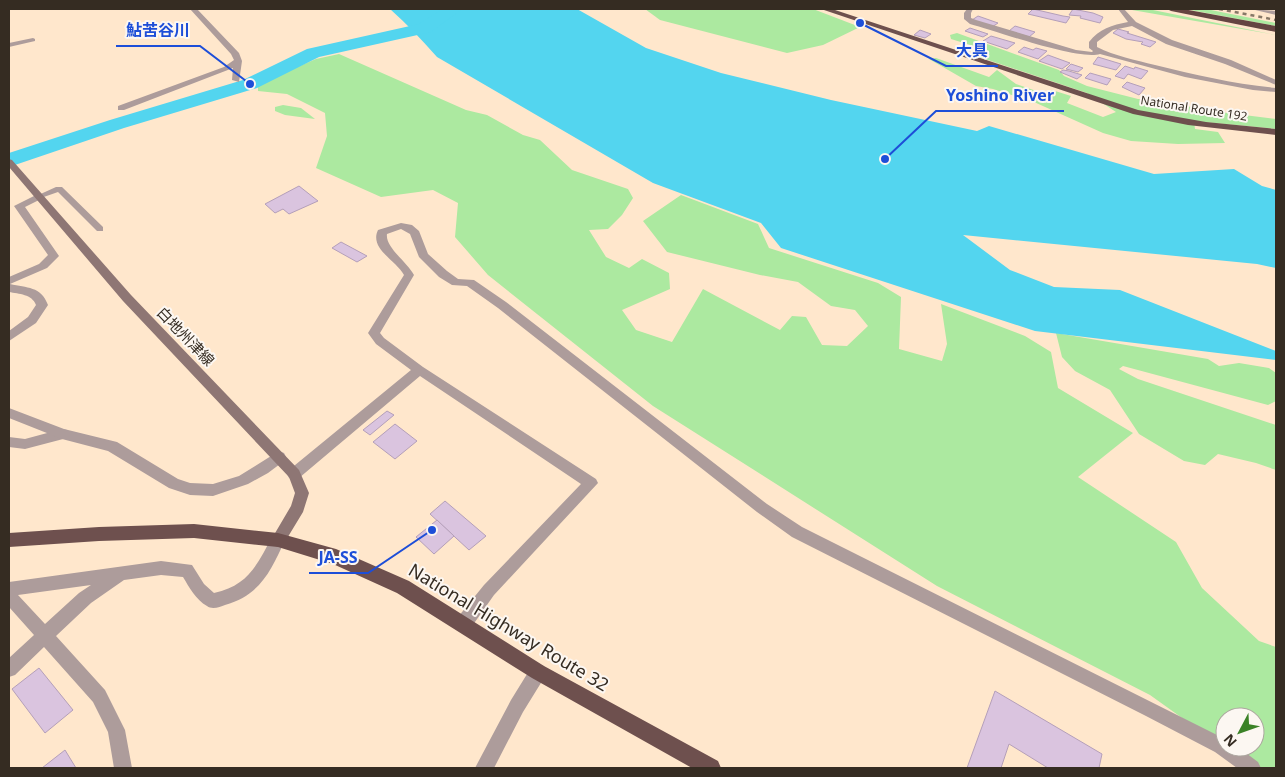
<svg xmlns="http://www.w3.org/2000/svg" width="1285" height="777" viewBox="0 0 1285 777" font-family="'Noto Sans','Noto Sans JP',sans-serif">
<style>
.green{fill:#ace9a0;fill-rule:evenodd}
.water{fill:#53d5ef}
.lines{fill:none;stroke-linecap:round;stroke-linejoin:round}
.river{fill:#53d5ef;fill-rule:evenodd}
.building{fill:#dac4df;stroke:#b49fb9}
.service{fill:#ad9c9b;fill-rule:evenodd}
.minor{fill:#ad9c9b;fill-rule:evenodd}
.tertiary{fill:#ad9c9b;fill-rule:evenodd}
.secondary{fill:#8e7674;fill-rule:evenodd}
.trunk{fill:#6e504e;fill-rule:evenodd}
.motorway{fill:#644542;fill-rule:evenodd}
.rail{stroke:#877867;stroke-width:2.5;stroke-dasharray:4 4;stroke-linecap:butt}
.labels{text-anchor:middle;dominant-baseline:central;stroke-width:4;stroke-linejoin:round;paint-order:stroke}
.far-street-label{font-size:12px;fill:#352c22;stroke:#fcf7f2}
.street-label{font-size:15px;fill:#352c22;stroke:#fcf7f2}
.near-street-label{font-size:18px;fill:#352c22;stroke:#fcf7f2}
.leader{fill:none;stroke:#1d4ed8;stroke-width:2}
.callout-dot{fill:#1d4ed8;stroke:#fcf7f2;stroke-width:2}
.callout-label{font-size:16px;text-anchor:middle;font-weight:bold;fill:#1d4ed8;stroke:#fcf7f2;stroke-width:4;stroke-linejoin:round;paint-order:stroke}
</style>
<rect width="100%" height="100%" fill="#ffe7cc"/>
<!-- green -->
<g class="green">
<polygon points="645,9 813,9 860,27 823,45 787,53 660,20"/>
<polygon points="1132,9 1148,9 1276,35 1132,10"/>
<polygon points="1185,9 1206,9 1276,23 1276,26"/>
<polygon points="957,33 1059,70 1064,76 1087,86 1138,99 1157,99 1204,110 1276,119 1276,129 1194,121 1195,129 1218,132 1225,143 1178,144 1131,141 1103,133 1034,102 993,89 976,86 929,59 936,58 989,77 997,70 1016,84 1048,95 1052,90 1071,96 1067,103 1103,117 1116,112 1087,93 973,55 980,48 951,39 950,35"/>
<path d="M339,54l127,56 21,5 36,20 17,5 32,30 56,19 5,9 -11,17 -14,14 -19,1 17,27 23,11 13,-9 27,14 1,16 -48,21 14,20 36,12 31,-53 77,41 12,-14 14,1 16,28 25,1 21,-20 -13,-16 -24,-4 -33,-24 -38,-7 -93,-23 -24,-31 38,-26 77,29 11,24 109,35 23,14 -2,52 43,12 5,-17 -6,-40 84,32 26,16 7,36 75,45 -55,44 98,65 26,46 57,53 17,6v121h-24l-102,-73 -213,-109 -284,-180 -165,-131 -33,-38 3,-34 -25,-13 -52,7 -65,-29 11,-32 -2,-23 -38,-19 -29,-3v-7l58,-25zM1225,717h30v30h-30z"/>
<polygon points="283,105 301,108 315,119 285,115 275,111 275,107"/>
<polygon points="1056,333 1208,359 1219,366 1239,363 1269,368 1276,373 1276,401 1268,405 1123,366 1119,369 1138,379 1276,425 1276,470 1256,463 1218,454 1205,465 1184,461 1139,434 1110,390 1075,371 1062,357"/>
</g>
<!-- water -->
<path class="water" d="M390,9h187l69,39 75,25 110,27 146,31 12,-5 165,48 80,-5 28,17 14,4v78l-19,-4 -294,-29 47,35 44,17 66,3 156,61v9l-241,-29 -254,-83 -20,-25 -108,-40 -216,-126c-15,-17 -30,-33 -47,-48z"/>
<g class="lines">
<!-- river -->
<polygon class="river" points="443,9 462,9 431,32 319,57 257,88 124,128 9,167 9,153 110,120 243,80 307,49 419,24"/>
</g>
<!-- building -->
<g class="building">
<polygon points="1033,9 1063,16 1070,17 1066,23 1028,14"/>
<polygon points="1073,9 1093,13 1103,17 1100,23 1080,18 1081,16 1069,15"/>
<polygon points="978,16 998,23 992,27 972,20"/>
<polygon points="1015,26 1035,32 1029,37 1009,31"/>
<polygon points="970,28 988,34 983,37 965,31"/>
<polygon points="1118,29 1129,32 1127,33 1156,42 1150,47 1141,44 1143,42 1126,39 1113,33"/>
<polygon points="920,30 931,34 925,38 914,35"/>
<polygon points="991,36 1015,43 1007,49 983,41"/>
<polygon points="1024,47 1033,50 1036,48 1047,51 1038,59 1018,52"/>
<polygon points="1048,55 1070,63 1062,69 1039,61"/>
<polygon points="1098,57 1121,64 1116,70 1093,64"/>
<polygon points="1071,64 1083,68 1078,72 1066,69"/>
<polygon points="1125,66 1134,69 1135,67 1148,71 1141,79 1128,74 1124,79 1115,76"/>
<polygon points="1063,70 1069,71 1082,75 1077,79 1060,72"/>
<polygon points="1090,73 1111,79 1107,85 1085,78"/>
<polygon points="1127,82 1145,88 1139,95 1122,87"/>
<polygon points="299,186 318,201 289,214 283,209 275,213 265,204"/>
<polygon points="341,242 367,256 357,262 332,248"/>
<polygon points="387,411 394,415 370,435 363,430"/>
<polygon points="395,424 417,441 395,459 373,442"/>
<polygon points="445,501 486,536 469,550 430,514"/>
<polygon points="437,520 454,536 434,554 416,537"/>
<polygon points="39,668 73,710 45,733 12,689"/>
<polygon points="995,691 1102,754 1099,768 1048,768 1009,744 1001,768 967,768"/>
<polygon points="65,750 76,768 42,768"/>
</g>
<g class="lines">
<!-- service -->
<g class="service">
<polygon points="33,38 35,39 35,41 9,47 9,43"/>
<polygon points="56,187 62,187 103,227 103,231 97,231 58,192 38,199 34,197"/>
</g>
<!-- minor -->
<g class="minor">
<polygon points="190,9 197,9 239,53 242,61 239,82 232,80 233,68 124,110 118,110 118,106 224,67 234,60 231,54"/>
<path d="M967,9h6l-2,4v5l5,2 100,30 16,2 1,-1 -4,-3v-6c10,-13 23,-17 39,-20l-10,-13h6l12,13 36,18 59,20 45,20v5l-51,-21 -59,-20 -34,-18 -19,4 -16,12v5c18,9 38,13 58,18 40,10 80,19 121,23v4l-23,-2 -68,-13 -85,-23c-21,7 -104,-23 -130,-30l-6,-5v-6z"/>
<path d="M38,194l3,1v4l-16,8 34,49 -12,12 -37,16c17,4 31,2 38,21l-12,18 -27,18v-10l19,-14 8,-12c-4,-11 -17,-11 -27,-13v-15l30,-13 9,-9 -34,-49z"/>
<path d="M401,223l11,2 7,6 9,23 19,17 11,8 16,1 32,22 261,202 35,23 423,212v8h13l20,15 3,6h-24l-22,-16 -69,-36 -354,-179 -35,-25 -259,-204 -31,-22 -15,-1 -13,-8 -20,-20 -9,-23 -9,-5 -14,5c-2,13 20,28 27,41l-34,58 4,5 39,29 173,112 2,4 -104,112 -24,34 -6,2 -6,-2 -2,-6 2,-6 26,-32 97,-101 -161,-108 -121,102 -5,2 -5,-2 -2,-4 2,-4 122,-100 -35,-26 -8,-11 36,-58c-8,-15 -35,-26 -26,-45z"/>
<polygon points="62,429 67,430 69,434 67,438 25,449 9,447 9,437 25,439"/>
<path d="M278,533l5,2 2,5c-14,31 -25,55 -60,65 -5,2 -13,5 -18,1 -11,-6 -18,-19 -24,-29l-22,-2 -37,5 -33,23 -35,33 49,54 20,40 7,38h-18l-6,-36 -15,-30 -49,-55 -29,28 -6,2v-19l25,-23 -25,-28v-25l152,-21 31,4 12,19 10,9c35,-8 43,-28 59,-58zM91,585l-12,8 -34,31 -27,-29z"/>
<polygon points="538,664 544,666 546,672 544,678 523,712 494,768 475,768 511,700 532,666"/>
</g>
<!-- tertiary -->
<g class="tertiary">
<polygon points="1251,9 1276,11 1276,15"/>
<polygon points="9,408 64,429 117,442 178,479 190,483 213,484 239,476 279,451 284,453 286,457 284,461 268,473 248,484 213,496 190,495 169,488 108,451 62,439 9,418"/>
</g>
<!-- secondary -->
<polygon class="secondary" points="9,159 12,160 131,295 299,470 309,493 303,512 283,545 278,547 273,545 271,540 291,506 295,493 289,477 123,301 9,167"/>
<!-- trunk -->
<g class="trunk">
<polygon points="821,9 832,9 1138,110 1206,122 1276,129 1276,135 1188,125 1133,114"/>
<polygon points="194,524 278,533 336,549 409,581 544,666 718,761 721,768 692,768 532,678 397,593 333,564 278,547 194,538 99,541 9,547 9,533 99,527"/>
</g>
<!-- motorway -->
<polygon class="motorway" points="1167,9 1183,9 1276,26 1276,32 1171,11"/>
<!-- rail -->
<polyline class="rail" points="1219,9 1276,20"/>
</g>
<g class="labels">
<!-- far-street labels -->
<g class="far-street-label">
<text transform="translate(1194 108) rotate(9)">National Route 192</text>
</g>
<!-- street labels -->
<g class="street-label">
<text transform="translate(186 336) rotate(46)">白地州津線</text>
</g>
<!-- near-street labels -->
<g class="near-street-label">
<text transform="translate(509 627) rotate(31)">National Highway Route 32</text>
</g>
</g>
<!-- callouts -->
<path class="leader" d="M250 84L200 46H116M860 23L946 66H998M885 159L936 111H1064M432 530L368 573H309"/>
<g class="callout-dot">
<circle cx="250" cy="84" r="5"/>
<circle cx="860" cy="23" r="5"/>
<circle cx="885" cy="159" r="5"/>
<circle cx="432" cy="530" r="5"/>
</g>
<g class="callout-label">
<text x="158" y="36">鮎苦谷川</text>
<text x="972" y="56">大具</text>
<text x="1000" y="101">Yoshino River</text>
<text x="338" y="563">JA-SS</text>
</g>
<!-- border -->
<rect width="1285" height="777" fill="none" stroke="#352c22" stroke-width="20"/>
<!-- north arrow -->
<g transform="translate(1240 732) rotate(229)"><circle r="24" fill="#fcf7f2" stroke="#aca69f"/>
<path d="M0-4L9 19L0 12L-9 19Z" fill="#3b8227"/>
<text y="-8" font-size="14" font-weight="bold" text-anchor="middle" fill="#352c22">N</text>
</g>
</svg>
